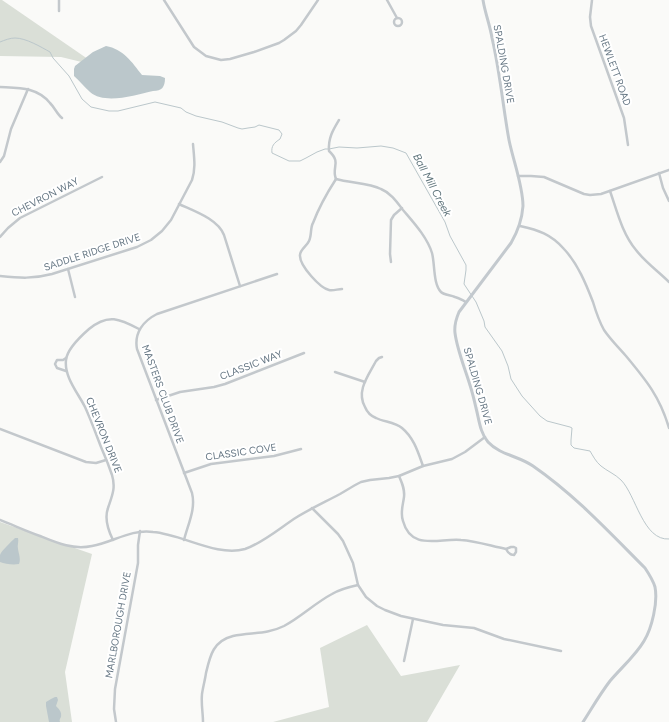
<svg xmlns="http://www.w3.org/2000/svg" width="669" height="722" viewBox="0 0 669 722" font-family="Figtree,sans-serif">
<style>
.green{fill:#dadfd7}
.water{fill:#bbc7cb}
.lines{fill:none;stroke-linecap:round;stroke-linejoin:round}
.stream{stroke:#bbc7cb;stroke-width:1}
.street{stroke:#c3c8cc;stroke-width:2.5}
.secondary{stroke:#c3c9ce;stroke-width:3}
.labels{text-anchor:middle;dominant-baseline:central;stroke-width:4;stroke-linejoin:round;paint-order:stroke}
.street-label{font-size:10px;fill:#657683;stroke:#fff}
.water-label{font-size:11px;font-style:italic;fill:#60757c;stroke:#fff}
</style>
<rect width="100%" height="100%" fill="#fafaf8"/>
<!-- green -->
<g class="green">
<polygon points="0,0 2,0 98,66 61,57 0,56"/>
<polygon points="0,522 92,554 65,672 72,722 0,722"/>
<polygon points="367,625 401,676 460,665 427,722 273,722 329,707 320,648"/>
</g>
<!-- water -->
<g class="water">
<path d="M106,46c17,3 26,16 36,29l18,1 5,2c0,9 -3,13 -12,13 -18,4 -48,14 -63,1 -6,-5 -10,-11 -16,-16v-7l1,-3 18,-14z"/>
<path d="M15,538h3c1,4 -1,7 0,11 1,6 3,10 1,15 -6,1 -14,0 -19,-2 0,-3 0,-5 0,-7 1,-4 12,-14 15,-17z"/>
<path d="M55,697h2l1,3 -2,6c3,3 6,6 5,11 -1,2 -2,3 -1,5h-11l-3,-16v-4l5,-3z"/>
</g>
<g class="lines">
<!-- stream -->
<path class="stream" d="M0,42c5,-2 10,-4 15,-4 11,0 26,9 35,14l3,6 16,18 13,23 9,8 18,4h9l37,-9 26,6 5,4 10,4 26,6 16,6 4,1 6,-1 7,-1 4,-2 20,5 3,4 -2,5c-6,4 -9,7 -8,14l17,8h11l6,-3 11,-6 8,-3h4l10,-2 18,1 24,-2 12,2 13,5 39,69 5,14 16,29v5l-2,14 12,18 8,19 1,6 17,24 6,15 3,13 11,17 18,20 7,5 23,6 2,1 -1,12v5l3,3 16,3c3,5 6,11 11,15 6,5 14,8 20,14 15,15 22,61 48,59"/>
<!-- street -->
<g class="street">
<polyline points="59,0 59,11"/>
<polyline points="164,0 194,47 206,56 221,60 230,59 254,52 279,43 284,40 296,31 301,25 318,0"/>
<polyline points="387,0 397,18"/>
<polyline points="592,0 590,17 591,26 624,118 628,145"/>
<circle cx="398" cy="22" r="4"/>
<path d="M0,87c19,1 37,0 50,16 5,5 7,11 12,15"/>
<polyline points="0,162 4,156 11,129 28,89"/>
<polyline points="659,173 663,188 669,201"/>
<polyline points="518,176 531,176 544,177 584,194 590,195 601,194 669,170"/>
<path d="M336,179c14,4 33,4 45,10 10,4 16,13 22,21 11,13 24,27 29,43 3,11 1,31 9,39 3,3 9,3 14,5 4,1 7,3 11,5"/>
<path d="M336,179c-9,14 -17,28 -23,44 -3,5 -1,12 -4,18 -2,5 -10,9 -9,15 0,10 20,32 29,34 4,1 9,-1 13,-1"/>
<path d="M336,179c-5,-12 6,-16 -7,-28 -1,-13 4,-21 10,-31"/>
<path d="M610,191c7,20 12,42 26,59 9,12 22,21 33,32"/>
<path d="M179,204c15,7 39,15 45,31l16,51"/>
<path d="M520,226c18,4 31,8 44,23 14,15 22,35 29,53 3,10 6,19 11,28 6,9 15,18 22,26 20,24 34,41 43,72"/>
<polyline points="0,237 8,228 20,218 102,177"/>
<polyline points="391,262 390,254 391,220 394,215 402,208"/>
<polyline points="68,269 75,297"/>
<path d="M0,276c20,2 33,3 52,-2l85,-27 14,-7 11,-9 9,-11 21,-40c4,-12 2,-23 1,-36"/>
<path d="M382,357l-3,1 -3,3c-8,15 -20,30 -11,46 2,5 6,9 11,11 8,4 19,4 26,10 12,10 16,24 21,38"/>
<polyline points="66,358 63,360 57,360 55,364 57,368 66,371"/>
<polyline points="335,372 365,382"/>
<polyline points="156,400 180,392 214,387 225,384 304,353"/>
<polyline points="0,429 86,462 96,463 106,460"/>
<polyline points="184,473 211,464 274,456 301,449"/>
<path d="M399,476c3,7 6,13 5,21 -1,8 -4,16 -1,24 8,30 36,17 58,19 15,1 30,6 45,9l5,-2h3l2,1v4l-2,3c-4,0 -6,-2 -8,-6"/>
<polyline points="312,508 338,534 343,541 353,563 358,585 366,597 377,606 385,610 401,616 443,625 474,628 504,639 561,651"/>
<path d="M0,520c13,5 26,11 40,16 17,7 33,14 52,10 22,-4 38,-17 61,-14 29,2 63,25 92,17 18,-6 36,-22 52,-32 13,-8 28,-15 43,-23 7,-4 13,-8 21,-12l9,-2 19,-2 10,-2 24,-10 29,-7 13,-7 20,-15"/>
<path d="M113,540c-5,-10 -9,-21 -5,-32 4,-12 8,-20 4,-33 -3,-9 -7,-19 -11,-28 -5,-13 -10,-27 -16,-40 -7,-14 -21,-30 -19,-47 1,-10 15,-24 23,-31 19,-16 31,-10 50,0"/>
<path d="M184,540c4,-16 12,-31 8,-47l-55,-144c-3,-16 6,-28 20,-35l120,-40"/>
<polyline points="404,661 413,619"/>
<polyline points="116,722 114,709 115,689 138,563 138,545 140,531"/>
<path d="M203,722c0,-9 -2,-18 -1,-28 1,-7 3,-14 4,-21 4,-17 7,-32 27,-37 18,-4 33,-1 51,-10 17,-9 31,-23 48,-32 8,-5 17,-7 26,-9"/>
</g>
<!-- secondary -->
<path class="secondary" d="M483,0c2,13 7,25 9,38 8,34 11,69 17,102 4,20 14,46 14,66 -1,14 -5,25 -12,37l-52,69c-3,7 -5,13 -4,21 2,16 9,33 14,49 3,9 5,17 7,26 3,11 4,25 12,34 12,13 31,14 45,24 42,29 76,66 112,102 4,6 8,12 10,19 3,15 -3,41 -11,54 -8,14 -23,27 -34,40 -10,13 -18,27 -27,41"/>
</g>
<g class="labels">
<!-- street labels -->
<g class="street-label">
<text transform="translate(504 64) rotate(80)">SPALDING DRIVE</text>
<text transform="translate(615 70) rotate(70)">HEWLETT ROAD</text>
<text transform="translate(45 197) rotate(-27)">CHEVRON WAY</text>
<text transform="translate(92 252) rotate(-18)">SADDLE RIDGE DRIVE</text>
<text transform="translate(251 365) rotate(-21)">CLASSIC WAY</text>
<text transform="translate(478 386) rotate(74)">SPALDING DRIVE</text>
<text transform="translate(163 394) rotate(70)">MASTERS CLUB DRIVE</text>
<text transform="translate(104 435) rotate(68)">CHEVRON DRIVE</text>
<text transform="translate(241 452) rotate(-8)">CLASSIC COVE</text>
<text transform="translate(118 625) rotate(-80)">MARLBOROUGH DRIVE</text>
</g>
<!-- water labels -->
<g class="water-label">
<text transform="translate(432 185) rotate(62)">Ball Mill Creek</text>
</g>
</g>
</svg>
